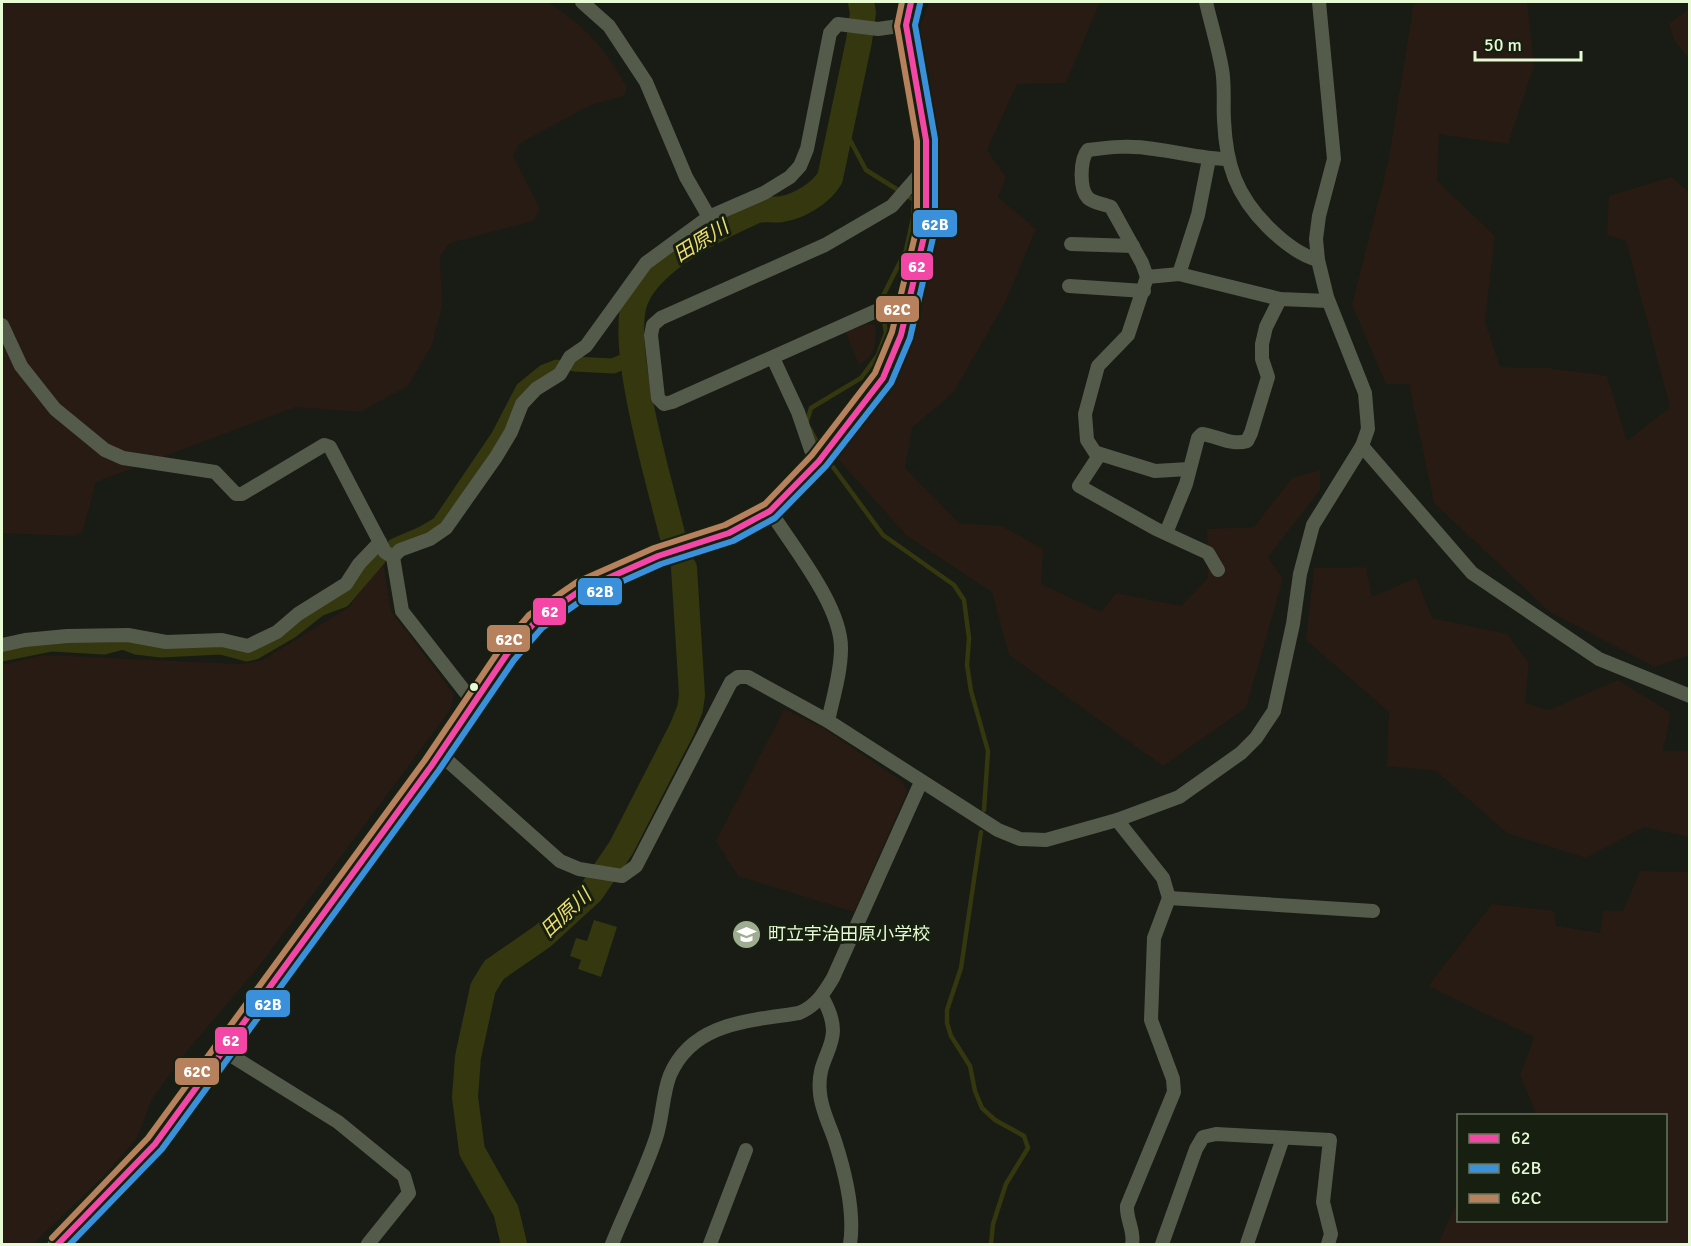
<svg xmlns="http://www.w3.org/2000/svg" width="1691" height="1246" viewBox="0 0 1691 1246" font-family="Signika,'Noto Sans JP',sans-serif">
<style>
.green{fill:#271b13}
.water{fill:#35370f}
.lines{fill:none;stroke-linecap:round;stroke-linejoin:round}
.stream{stroke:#35370f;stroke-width:4.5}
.canal{stroke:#35370f;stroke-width:15}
.river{stroke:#35370f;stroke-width:26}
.minor{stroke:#545b4a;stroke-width:14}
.trunk{stroke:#4c5c4c;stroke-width:21}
.bus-1-casing{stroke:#172010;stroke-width:10}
.bus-2-casing{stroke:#172010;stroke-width:10}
.bus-3-casing{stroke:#172010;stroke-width:10}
.bus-1{stroke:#f346a5;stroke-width:6}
.bus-2{stroke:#3a90db;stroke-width:6}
.bus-3{stroke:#b6815c;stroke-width:6}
.bus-dot{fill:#e6fad4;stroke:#172010;stroke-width:2}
.labels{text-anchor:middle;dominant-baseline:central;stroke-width:6;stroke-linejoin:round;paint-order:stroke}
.poi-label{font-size:18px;fill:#e6fad4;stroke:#172010;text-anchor:start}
.water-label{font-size:20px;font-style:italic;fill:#eedd6e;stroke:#172010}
.line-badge{stroke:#172010;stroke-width:2}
.badge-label{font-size:16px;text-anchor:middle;font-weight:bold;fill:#fff}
</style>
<rect width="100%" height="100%" fill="#181c14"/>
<!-- green -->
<g class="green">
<path d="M2,2h545c39,24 57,45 80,85l-3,9 -33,9 -72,39 -6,12 27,53 -7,12 -83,22 -10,14 2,49 -10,39 -24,41 -48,26 -64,-5 -200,75 -13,49 -10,5 -71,-3z"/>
<polygon points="929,2 1100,2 1066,83 1017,84 987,150 1006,177 998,197 1036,229 1005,303 954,392 912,428 905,468 959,523 1002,526 1043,549 1041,584 1101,612 1116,593 1181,606 1208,578 1207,529 1254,527 1292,478 1320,470 1320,490 1268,557 1283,579 1246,708 1163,766 1009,655 992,592 907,536 838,459 906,355 939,176 919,29"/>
<polygon points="1414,2 1527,2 1534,66 1508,144 1439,134 1437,181 1495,236 1485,322 1500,367 1548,368 1607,376 1627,441 1670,407 1626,241 1607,235 1609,196 1671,177 1689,192 1689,655 1655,667 1550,612 1434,503 1409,384 1386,384 1352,305 1388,163"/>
<polygon points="1689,9 1689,59 1674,40 1669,24"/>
<path d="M867,324l8,1c2,16 0,32 -16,40l-14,-34z"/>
<polygon points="383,562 391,611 454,694 451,709 260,965 188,1050 152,1099 137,1138 103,1177 33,1244 2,1244 2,665 44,655 241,664 261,661 349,607"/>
<polygon points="1366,567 1372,597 1416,578 1432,618 1507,634 1529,663 1525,703 1549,710 1618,680 1671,713 1663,751 1689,751 1689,837 1644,827 1586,858 1507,833 1436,771 1387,766 1389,712 1306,640 1314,568"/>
<polygon points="784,709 825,729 903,782 907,792 854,912 738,876 716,841"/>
<polygon points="1640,871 1689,872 1689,1244 1438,1244 1458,1200 1458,1220 1666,1220 1666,1116 1537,1115 1520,1075 1534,1037 1428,986 1492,904 1554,911 1556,926 1600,933 1603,911 1623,911"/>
</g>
<!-- water -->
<polygon class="water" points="594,920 617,927 601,977 578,969 581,960 570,956 576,938 587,941"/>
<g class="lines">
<!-- stream -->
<g class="stream">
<polyline points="807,421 811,408 861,378 878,355 886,333 881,300 906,250 913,218 914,200 866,170 842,125"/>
<polyline points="810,429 817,442"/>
<polyline points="833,467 883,535 954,585 964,600 969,638 967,665 971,691 988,751 984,810"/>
<polyline points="981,832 961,968 947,1010 947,1023 951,1036 970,1066 975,1091 982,1108 995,1120 1024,1136 1028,1148 1006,1184 993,1224 991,1244"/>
</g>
<!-- canal -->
<g class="canal">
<polyline points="574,364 613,366 634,357"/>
<polyline points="394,546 422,534 439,524 498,437 523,389 544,372 557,367"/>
<polyline points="2,654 52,644 104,647 123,642 136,647 161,650 221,647 247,654 255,652 291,631 319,609 343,600 379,558"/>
</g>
<!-- river -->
<g class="river">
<path d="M672,534c-12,-50 -55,-192 -36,-236 18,-40 81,-70 119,-87 9,-4 18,0 27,-2 18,-3 39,-16 48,-31l29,-137 4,-28 -2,-11"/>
<polyline points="514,1244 506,1211 472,1151 465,1097 468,1057 483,988 494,970 543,936 591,892 621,848 682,729 690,709 692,695 684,568"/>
</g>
<!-- minor -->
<g class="minor">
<polyline points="582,2 609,26 646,82 686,177 709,217"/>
<path d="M1206,2c5,22 12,44 16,67 3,16 1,34 2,51 2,45 12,75 44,107 14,14 31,28 50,33"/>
<polyline points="1071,244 1133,246"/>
<polyline points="1179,274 1198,215 1209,159"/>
<polyline points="1147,277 1179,274 1280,299 1328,301"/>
<polyline points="1069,286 1144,291"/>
<polyline points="876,311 672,402 664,404 658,398 651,335 653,325 661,318 825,245 892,206 925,168"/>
<polyline points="2,325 21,366 55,409 105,450 123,458 215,472 236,494 242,494 324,445 330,447 385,552 393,557 402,611 473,702"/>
<polyline points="773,358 798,412 811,450 819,461"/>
<polyline points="1362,446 1472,573 1599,659 1690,696"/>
<polyline points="1097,453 1155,471 1189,469"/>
<path d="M770,511c23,36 72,96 71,138 0,23 -8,49 -13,72"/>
<path d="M1166,533l20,-49 12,-46 4,-4c15,2 30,12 45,7l4,-8 17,-56 -6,-18v-15l4,-17 14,-28"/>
<polyline points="393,557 400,550 430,539 446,528 496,457 511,432 522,404 536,389 560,374 570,357 586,346 646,263 709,217 764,193 790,177 800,166 807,149 830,33 838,24 878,29 906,25"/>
<path d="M1218,570l-10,-17 -52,-24 -77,-43 19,-29 -11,-17 -2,-26 13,-48 30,-31 19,-58 -5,-14 -31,-56c-7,-3 -18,-4 -23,-9 -9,-9 -8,-39 0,-48 22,-3 43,-5 66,-1 25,3 49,10 74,10"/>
<polyline points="2,645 25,640 67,636 128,635 166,642 222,640 248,646 277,632 298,614 346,584 359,564 380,542"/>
<polyline points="440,754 560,861 579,869 622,876 636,866 731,682 738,677 748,677 828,721 998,830 1020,839 1046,840 1117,820 1179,797 1241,753 1256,738 1274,711 1293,624 1300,574 1313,525 1362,446 1368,429 1365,393 1327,297 1318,260 1316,239 1319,216 1334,159 1319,2"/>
<path d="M1117,820l46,58 6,20 -15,40 -3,82 22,59 1,13 -47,114c-1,13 8,26 5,38"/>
<polyline points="1169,898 1373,911"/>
<path d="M822,997c28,48 -7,54 -2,96 1,16 10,33 15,48 10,31 20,71 15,103"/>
<polyline points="224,1051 338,1122 404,1176 409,1193 368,1244"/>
<path d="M612,1244c14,-35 32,-70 44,-106 7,-20 6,-43 14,-63 23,-53 79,-54 129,-62 17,-7 25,-20 34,-35l88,-196"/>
<polyline points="710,1244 746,1150"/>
<polyline points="1162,1244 1196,1149 1203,1137 1216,1134 1330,1140 1323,1202 1331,1234 1328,1244"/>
<polyline points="1247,1244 1283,1138"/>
</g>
<!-- trunk -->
<polyline class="trunk" points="58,1244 155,1144 432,765 507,654 536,621 581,590 658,556 729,533 770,511 819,461 883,378 901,335 926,228 926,140 906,25 911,2"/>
<defs>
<polyline id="bus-1" points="58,1244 155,1144 432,765 507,654 536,621 581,590 658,556 729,533 770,511 819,461 883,378 901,335 926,228 926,140 906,25 911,2"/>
<polyline id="bus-2" points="70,1244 162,1149 439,770 514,660 542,628 585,598 661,564 733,541 775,518 826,466 891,383 910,338 935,229 935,139 915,25 920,4"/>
<polyline id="bus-3" points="52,1238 148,1138 425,760 500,649 529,615 577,582 654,548 725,525 765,504 812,455 875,373 892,332 917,227 917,141 897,26 902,2"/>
</defs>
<!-- bus-1 casing -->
<use href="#bus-1" class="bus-1-casing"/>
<!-- bus-2 casing -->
<use href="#bus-2" class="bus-2-casing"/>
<!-- bus-3 casing -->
<use href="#bus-3" class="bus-3-casing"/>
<!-- bus-1 -->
<use href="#bus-1" class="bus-1"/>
<!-- bus-2 -->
<use href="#bus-2" class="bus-2"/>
<!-- bus-3 -->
<use href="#bus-3" class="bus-3"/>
</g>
<!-- icons -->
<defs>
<symbol id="school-disc" viewBox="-11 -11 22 22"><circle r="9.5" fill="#9eac91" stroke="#172010"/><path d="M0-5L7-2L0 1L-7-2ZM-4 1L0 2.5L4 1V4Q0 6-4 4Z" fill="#fff"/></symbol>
</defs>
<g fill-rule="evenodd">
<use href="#school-disc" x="730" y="918" width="33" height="33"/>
</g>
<!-- markers -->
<circle class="bus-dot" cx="474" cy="687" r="5"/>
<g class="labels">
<!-- poi labels -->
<g class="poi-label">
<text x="768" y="934">町立宇治田原小学校</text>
</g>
<!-- water labels -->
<g class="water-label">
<text transform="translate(701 241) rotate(-32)">田原川</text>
<text transform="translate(566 913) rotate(-43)">田原川</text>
</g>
</g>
<g class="line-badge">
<rect x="912" y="209" width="46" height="29" rx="6" fill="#3a90db"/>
<rect x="900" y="252" width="34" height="29" rx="6" fill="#f346a5"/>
<rect x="875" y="295" width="45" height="28" rx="6" fill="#b6815c"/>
<rect x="577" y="577" width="46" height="29" rx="6" fill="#3a90db"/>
<rect x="532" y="597" width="35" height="29" rx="6" fill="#f346a5"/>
<rect x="486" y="624" width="45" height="29" rx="6" fill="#b6815c"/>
<rect x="245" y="989" width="46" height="29" rx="6" fill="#3a90db"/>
<rect x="214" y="1026" width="34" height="29" rx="6" fill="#f346a5"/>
<rect x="174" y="1057" width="46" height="29" rx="6" fill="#b6815c"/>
</g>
<g class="badge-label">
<text x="935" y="230">62B</text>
<text x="917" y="272">62</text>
<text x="897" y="315">62C</text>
<text x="600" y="597">62B</text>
<text x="550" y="617">62</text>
<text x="509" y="645">62C</text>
<text x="268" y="1010">62B</text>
<text x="231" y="1046">62</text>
<text x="197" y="1077">62C</text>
</g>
<!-- border -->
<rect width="1691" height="1246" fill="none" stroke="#e6fad4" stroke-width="6"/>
<!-- legend -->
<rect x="1457" y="1114" width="210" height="108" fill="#172010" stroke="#6a775e" stroke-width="1.5"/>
<rect x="1469" y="1134" width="30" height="9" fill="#f346a5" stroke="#6a775e" stroke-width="1.5"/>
<text x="1511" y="1144" font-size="18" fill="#e6fad4">62</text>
<rect x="1469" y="1164" width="30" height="9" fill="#3a90db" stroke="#6a775e" stroke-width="1.5"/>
<text x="1511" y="1174" font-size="18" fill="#e6fad4">62B</text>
<rect x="1469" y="1194" width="30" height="9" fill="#b6815c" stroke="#6a775e" stroke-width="1.5"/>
<text x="1511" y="1204" font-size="18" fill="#e6fad4">62C</text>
<!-- scale -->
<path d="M1475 51v9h106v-9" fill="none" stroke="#e6fad4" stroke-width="3"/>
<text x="1484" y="51" font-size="18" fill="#e6fad4" stroke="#172010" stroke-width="4.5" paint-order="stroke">50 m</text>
</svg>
